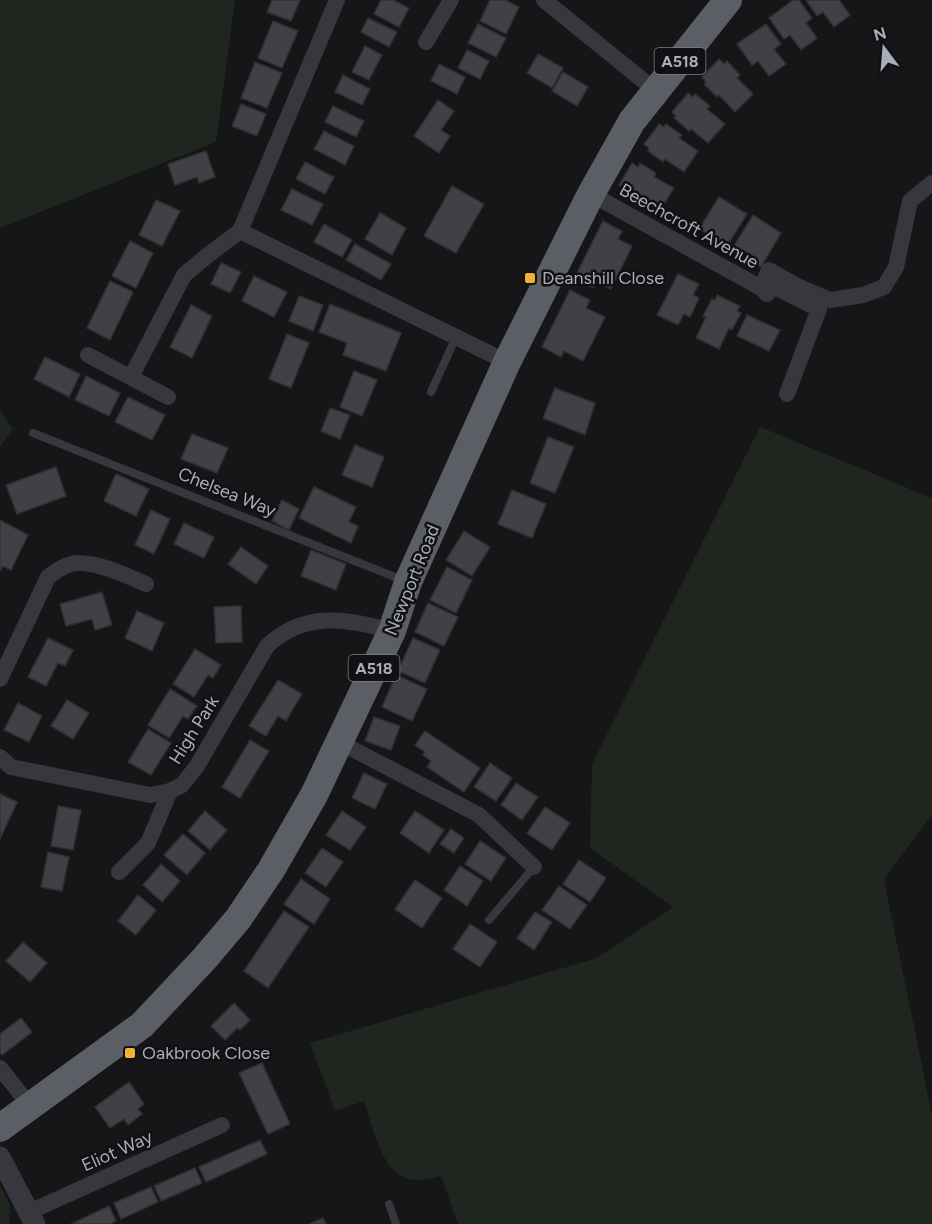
<svg xmlns="http://www.w3.org/2000/svg" width="932" height="1224" viewBox="0 0 932 1224" font-family="Figtree,sans-serif">
<style>
.green{fill:#1e261f}
.building{fill:#404145;stroke:#303034;stroke-width:1.5}
.lines{fill:none;stroke-linecap:round;stroke-linejoin:round}
.service{stroke:#37383d;stroke-width:8}
.minor{stroke:#37383d;stroke-width:16}
.tertiary{stroke:#37383d;stroke-width:21}
.trunk{stroke:#5b5e65;stroke-width:28}
.poi-dot{fill:#f2b134;stroke:#111113;stroke-width:2}
.labels{text-anchor:middle;dominant-baseline:central;stroke-width:5;stroke-linejoin:round;paint-order:stroke}
.shield{fill:#111113;stroke:#7b7e86;stroke-width:1.5}
.shield-label{font-size:16px;font-weight:bold;fill:#a8adb8}
.street-label{font-size:18px;fill:#a8adb8;stroke:#111113}
.poi-label{font-size:18px;fill:#a8adb8;stroke:#111113;text-anchor:start}
</style>
<rect width="100%" height="100%" fill="#161618"/>
<!-- green -->
<g class="green">
<polygon points="0,0 235,0 216,142 0,228"/>
<polygon points="0,410 13,429 0,447"/>
<path d="M760,427l172,71v316l-48,66 48,235v109h-474l-17,-48c-10,2 -21,6 -32,3 -28,-6 -37,-55 -45,-78l-29,10 -25,-68 287,-85 76,-51 -83,-59 2,-84z"/>
<polygon points="0,1185 10,1205 9,1224 0,1224"/>
</g>
<!-- building -->
<g class="building">
<polygon points="272,0 300,0 291,21 267,12"/>
<polygon points="381,0 393,0 409,8 399,27 374,14"/>
<polygon points="490,0 505,0 519,7 506,34 480,21"/>
<polygon points="793,0 799,0 812,18 806,23 817,38 801,50 790,35 784,39 769,18"/>
<polygon points="806,0 839,0 850,15 834,27 823,12 817,16"/>
<polygon points="368,18 397,32 389,47 361,32"/>
<polygon points="273,21 298,31 282,68 258,58"/>
<polygon points="478,24 506,38 496,57 468,43"/>
<polygon points="766,24 781,44 774,49 786,64 769,76 758,61 752,65 737,44"/>
<polygon points="365,46 382,55 369,80 352,72"/>
<polygon points="467,50 489,61 480,79 458,68"/>
<polygon points="538,54 563,68 552,88 527,73"/>
<polygon points="719,59 724,64 727,61 740,75 737,78 753,94 735,112 719,95 717,97 704,84 706,82 702,77"/>
<polygon points="255,62 282,73 267,108 241,98"/>
<polygon points="439,64 465,77 457,94 431,81"/>
<polygon points="563,72 588,87 577,106 552,91"/>
<polygon points="343,75 370,89 362,105 335,92"/>
<polygon points="688,93 693,97 695,94 710,106 707,109 725,124 708,143 691,129 689,131 674,118 676,116 672,112"/>
<polygon points="438,100 454,111 441,130 450,136 439,153 414,136"/>
<polygon points="241,104 266,114 257,136 232,126"/>
<polygon points="333,106 364,121 356,137 325,122"/>
<polygon points="659,124 664,127 666,124 682,135 679,138 698,151 684,172 665,159 663,162 648,151 649,148 644,144"/>
<polygon points="324,131 354,146 345,165 314,149"/>
<polygon points="206,151 215,177 199,183 197,177 175,185 168,164"/>
<polygon points="305,162 334,177 325,194 296,179"/>
<polygon points="632,163 638,167 640,163 656,173 654,177 674,188 660,210 641,198 639,201 623,191 625,188 619,185"/>
<polygon points="452,186 484,204 456,253 424,236"/>
<polygon points="292,189 323,204 312,225 281,210"/>
<polygon points="719,197 747,214 727,246 699,229"/>
<polygon points="156,200 180,211 162,246 139,235"/>
<polygon points="380,213 406,228 392,255 365,239"/>
<polygon points="753,215 781,233 761,267 732,249"/>
<polygon points="603,221 622,231 618,239 632,246 611,289 597,282 594,288 574,279"/>
<polygon points="324,224 352,240 342,257 314,242"/>
<polygon points="130,241 153,253 136,288 112,276"/>
<polygon points="355,244 391,264 381,280 346,260"/>
<polygon points="221,263 241,272 230,293 211,284"/>
<polygon points="678,274 699,284 693,295 699,298 690,317 684,314 678,325 657,315"/>
<polygon points="254,276 287,292 274,317 242,301"/>
<polygon points="110,281 133,292 110,340 87,328"/>
<polygon points="570,290 590,300 586,308 605,317 583,361 564,351 561,357 542,347"/>
<polygon points="717,295 740,306 737,311 741,313 732,330 729,328 719,349 696,338 706,317 703,316 712,299 715,300"/>
<polygon points="299,296 323,305 313,331 289,321"/>
<polygon points="330,304 401,333 386,371 343,355 347,343 319,332"/>
<polygon points="191,305 212,316 192,358 170,347"/>
<polygon points="747,315 780,330 769,351 737,336"/>
<polygon points="287,334 309,343 291,388 269,379"/>
<polygon points="45,357 80,374 69,397 34,379"/>
<polygon points="354,371 377,380 362,416 340,407"/>
<polygon points="86,376 120,393 109,416 75,400"/>
<polygon points="555,388 595,403 585,435 543,418"/>
<polygon points="128,397 165,415 152,440 115,422"/>
<polygon points="330,408 350,415 340,439 321,431"/>
<polygon points="192,434 228,448 217,473 181,459"/>
<polygon points="548,437 574,447 555,493 530,483"/>
<polygon points="355,445 384,457 372,487 342,475"/>
<polygon points="56,467 66,496 17,514 6,485"/>
<polygon points="116,474 149,489 136,516 104,501"/>
<polygon points="314,487 356,507 349,522 358,526 351,543 299,518"/>
<polygon points="512,490 546,504 532,538 498,524"/>
<polygon points="282,500 299,509 289,530 272,521"/>
<polygon points="151,510 170,519 154,554 135,545"/>
<polygon points="0,520 28,535 11,570 3,566 0,571"/>
<polygon points="184,523 214,537 204,558 174,544"/>
<polygon points="464,531 490,547 472,576 446,560"/>
<polygon points="241,547 268,566 256,584 228,564"/>
<polygon points="311,550 346,564 336,590 301,576"/>
<polygon points="447,567 472,580 456,613 430,600"/>
<polygon points="102,592 112,625 95,630 92,619 66,626 60,604"/>
<polygon points="428,603 458,617 444,646 415,632"/>
<polygon points="241,606 242,642 216,643 214,607"/>
<polygon points="137,611 164,623 152,651 125,638"/>
<polygon points="48,638 73,650 65,666 58,663 46,686 28,677"/>
<polygon points="413,638 440,650 425,683 398,671"/>
<polygon points="195,649 221,665 213,678 208,675 194,697 173,684"/>
<polygon points="396,675 427,689 412,721 382,707"/>
<polygon points="278,680 302,694 286,721 278,716 266,736 249,726"/>
<polygon points="170,689 197,706 188,719 183,716 169,738 148,725"/>
<polygon points="67,700 89,713 73,739 51,726"/>
<polygon points="18,703 42,716 29,742 4,730"/>
<polygon points="374,717 400,726 391,750 365,741"/>
<polygon points="148,729 171,743 151,775 128,762"/>
<polygon points="425,731 480,768 464,792 427,767 431,761 423,755 425,752 415,745"/>
<polygon points="250,740 269,751 240,798 222,787"/>
<polygon points="490,763 512,778 496,801 474,787"/>
<polygon points="364,773 387,784 375,809 352,798"/>
<polygon points="516,783 538,797 522,820 501,805"/>
<polygon points="0,794 17,802 0,839"/>
<polygon points="58,806 81,810 73,850 51,846"/>
<polygon points="545,807 570,823 552,850 527,833"/>
<polygon points="205,811 227,830 210,850 188,831"/>
<polygon points="342,811 366,827 350,850 326,835"/>
<polygon points="415,811 444,830 429,853 400,833"/>
<polygon points="451,829 464,838 454,853 440,844"/>
<polygon points="183,834 205,853 187,875 164,855"/>
<polygon points="480,841 506,858 491,881 465,864"/>
<polygon points="322,848 343,862 326,887 305,873"/>
<polygon points="48,852 69,857 62,891 41,887"/>
<polygon points="579,860 606,878 590,902 563,884"/>
<polygon points="161,864 180,881 162,902 143,885"/>
<polygon points="460,866 483,881 467,906 444,890"/>
<polygon points="301,879 330,899 314,924 284,904"/>
<polygon points="415,880 442,898 422,928 395,909"/>
<polygon points="559,886 587,905 570,929 542,910"/>
<polygon points="138,895 156,910 136,935 118,921"/>
<polygon points="284,911 309,927 268,988 244,971"/>
<polygon points="535,912 552,922 534,950 517,938"/>
<polygon points="470,924 497,942 480,967 453,949"/>
<polygon points="23,942 47,963 30,982 6,961"/>
<polygon points="234,1003 250,1020 240,1030 237,1028 225,1040 211,1026"/>
<polygon points="21,1018 32,1032 2,1055 0,1053 0,1034"/>
<polygon points="262,1063 290,1124 268,1134 239,1073"/>
<polygon points="129,1082 144,1104 138,1109 142,1114 128,1125 124,1119 110,1128 95,1107"/>
<polygon points="260,1140 267,1154 206,1182 199,1167"/>
<polygon points="195,1168 202,1183 161,1201 154,1186"/>
<polygon points="151,1187 158,1202 121,1219 114,1203"/>
<polygon points="109,1206 116,1221 110,1224 71,1224"/>
<polygon points="323,1218 326,1224 309,1224"/>
</g>
<g class="lines">
<!-- service -->
<g class="service">
<polyline points="431,392 456,337"/>
<polyline points="33,433 405,581"/>
<polyline points="489,920 534,867"/>
<polyline points="389,1204 396,1224"/>
</g>
<!-- minor -->
<g class="minor">
<polyline points="337,0 240,231 507,362"/>
<polyline points="544,0 656,91"/>
<polyline points="426,42 451,0"/>
<polyline points="591,194 761,288 767,294 773,286 819,309 787,394"/>
<polyline points="761,288 769,270 795,285 830,300 863,295 884,287 896,267 910,201 932,183"/>
<polyline points="88,355 168,397"/>
<polyline points="131,377 184,275 208,255 240,231"/>
<path d="M0,679l48,-102c8,-6 19,-14 30,-14 23,0 47,12 68,21"/>
<polyline points="339,742 479,815 534,867"/>
<path d="M0,757l11,10 139,28 20,-4 12,-6 15,-19 70,-120c37,-35 80,-28 125,-15"/>
<polyline points="119,872 148,843 170,791"/>
<polyline points="0,1068 31,1107"/>
<polyline points="29,1212 222,1125"/>
</g>
<!-- tertiary -->
<polyline class="tertiary" points="0,1157 35,1224"/>
<!-- trunk -->
<polyline class="trunk" points="0,1128 142,1025 205,958 238,919 271,870 314,795 392,631 408,582 507,362 591,194 632,121 728,0"/>
</g>
<!-- markers -->
<g class="poi-dot">
<rect x="524" y="272" width="12" height="12" rx="3"/>
<rect x="124" y="1047" width="12" height="12" rx="3"/>
</g>
<g class="labels">
<!-- shield labels -->
<g class="shield">
<rect x="654.5" y="48" width="51" height="26" rx="4.5"/>
<rect x="348.5" y="655" width="51" height="26" rx="4.5"/>
</g>
<g class="shield-label">
<text x="680" y="61">A518</text>
<text x="374" y="668">A518</text>
</g>
<!-- street labels -->
<g class="street-label">
<text transform="translate(689 226) rotate(29)">Beechcroft Avenue</text>
<text transform="translate(227 492) rotate(22)">Chelsea Way</text>
<text transform="translate(412 580) rotate(-68)">Newport Road</text>
<text transform="translate(194 730) rotate(-58)">High Park</text>
<text transform="translate(117 1151) rotate(-24)">Eliot Way</text>
</g>
<!-- poi labels -->
<g class="poi-label">
<text x="542" y="278">Deanshill Close</text>
<text x="142" y="1053">Oakbrook Close</text>
</g>
</g>
<!-- north arrow -->
<g transform="translate(884 48) rotate(344)" stroke="#111113" stroke-width="4.5" paint-order="stroke">
<path d="M0-4.5L10 22L0 15L-10 22Z" fill="#a8adb8"/>
<text y="-9" font-size="16" font-weight="bold" text-anchor="middle" fill="#a8adb8">N</text>
</g>
</svg>
